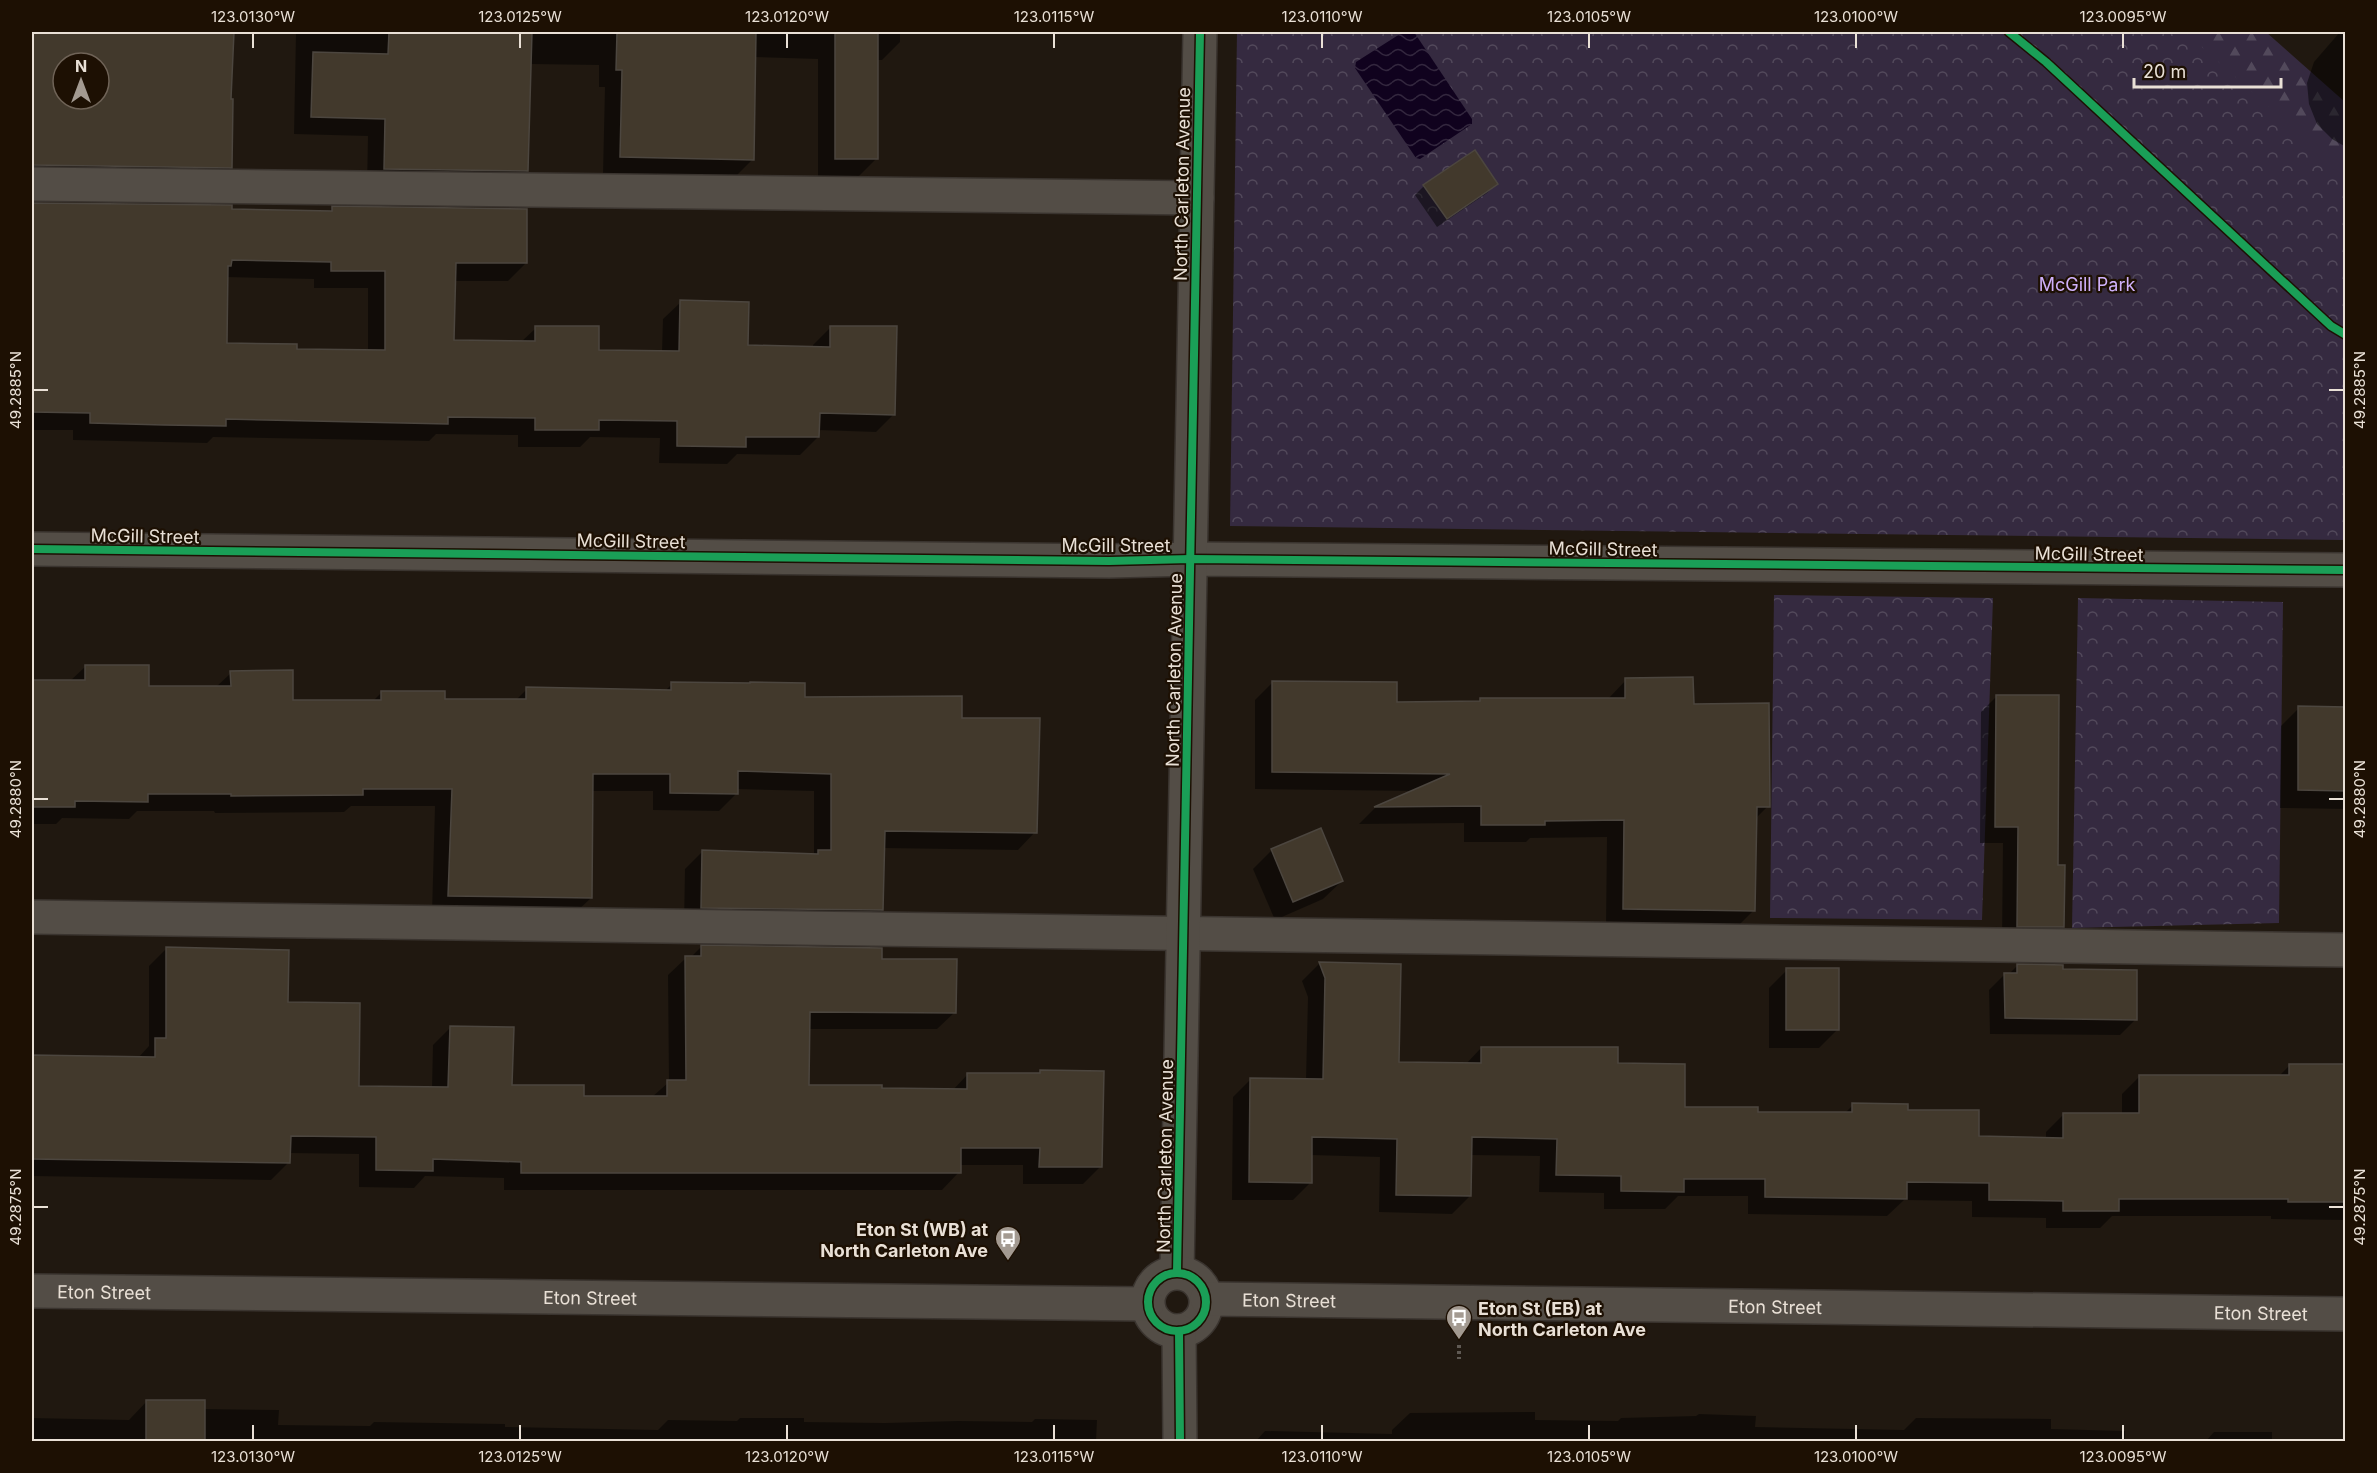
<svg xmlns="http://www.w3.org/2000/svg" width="2377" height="1473" viewBox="0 0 2377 1473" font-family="Inter,sans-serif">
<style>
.forest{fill:url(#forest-firs)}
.park{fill:url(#park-crowns)}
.water{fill:url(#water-waves)}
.shadow{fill:#0007;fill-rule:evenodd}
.building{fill:#42392c;stroke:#4c463f;stroke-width:1.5;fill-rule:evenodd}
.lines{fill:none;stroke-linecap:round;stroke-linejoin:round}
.minor-casing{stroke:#3a342f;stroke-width:36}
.path{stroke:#5f5953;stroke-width:4;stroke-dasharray:3 3;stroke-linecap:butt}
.minor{stroke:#534d46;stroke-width:33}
.cycleway-casing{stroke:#1d1003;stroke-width:11}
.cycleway{stroke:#1a9f57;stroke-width:8}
.ticks{fill:none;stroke:#e9e0d6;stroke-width:2}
.labels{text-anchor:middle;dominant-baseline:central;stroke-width:4.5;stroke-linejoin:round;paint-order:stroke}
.street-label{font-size:18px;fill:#e9e0d6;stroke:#1d1003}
.park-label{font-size:18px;fill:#cfb1fa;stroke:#1d1003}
.poi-label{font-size:18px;font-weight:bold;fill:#e9e0d6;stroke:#1d1003;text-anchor:end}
.neatline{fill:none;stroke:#e9e0d6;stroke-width:2}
.ticks-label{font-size:15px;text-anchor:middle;fill:#e9e0d6}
</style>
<defs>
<pattern id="forest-firs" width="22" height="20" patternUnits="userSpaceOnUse" patternTransform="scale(1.5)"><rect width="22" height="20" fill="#352a40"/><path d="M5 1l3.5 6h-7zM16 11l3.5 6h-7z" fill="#52495b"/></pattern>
<pattern id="park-crowns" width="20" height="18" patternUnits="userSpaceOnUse" patternTransform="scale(1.5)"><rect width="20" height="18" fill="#352a40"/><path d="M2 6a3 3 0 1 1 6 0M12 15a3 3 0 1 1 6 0" fill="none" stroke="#52495b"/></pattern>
<pattern id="water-waves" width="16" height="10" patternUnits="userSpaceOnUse" patternTransform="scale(1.5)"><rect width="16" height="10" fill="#10021e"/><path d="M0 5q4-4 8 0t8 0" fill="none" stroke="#33273e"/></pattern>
</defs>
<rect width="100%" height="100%" fill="#201810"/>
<!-- forest -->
<polygon class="forest" points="2064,32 2266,32 2345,102 2345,286"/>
<!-- park -->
<g class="park">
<polygon points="1237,32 2185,32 2345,175 2345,540 1230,526"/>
<polygon points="1774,595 1993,598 1982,920 1770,918"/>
<polygon points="2078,598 2283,602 2279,923 2072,928"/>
</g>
<!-- water -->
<polygon class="water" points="1403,32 1414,32 1472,119 1472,124 1420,159 1416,158 1355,68 1356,62"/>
<!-- shadow -->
<g class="shadow">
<path d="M32,32h200l-3,69 2,66 -18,18 -181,-2zM63,63h36v36h-36z"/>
<polygon points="234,32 900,32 900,42 882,60 877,60 877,158 859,176 818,176 818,59 754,57 752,160 734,178 603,174 605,87 599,87 599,65 530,64 527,171 509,188 367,187 368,136 294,134 296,33"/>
<polygon points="2340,32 2346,32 2346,147 2332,139 2317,124 2309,104 2307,83 2314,62"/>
<polygon points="1496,184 1487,193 1437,227 1415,195 1424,186"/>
<path d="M32,204l198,3v3l98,2 5,-4 193,55 -18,18h-54l-2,61h69l15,-14 62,23 64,1 1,-33 18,-17 66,44 66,2v-3l18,-18 63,87 -18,18 -58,-2v7l-18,18 -63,-1 -10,10 -68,-1 1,-25 -70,-1 -10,10h-62v-12l-82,-1 -7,7 -216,-4 -6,6 -134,-3v-10h-41zM226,277l88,2v9h54v63h-73l-69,-6z"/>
<polygon points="86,666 147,687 216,687 231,673 292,701 373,701 382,692 443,700 516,700 527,689 665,691 672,684 961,719 1035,832 1018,850 883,848 882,910 864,927 684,925 685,869 702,852 814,856 814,791 737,789 737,793 719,811 653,810 653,791 591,791 591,898 573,915 432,913 435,806 351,806 344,812 215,813 214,811 137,811 129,819 62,818 56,824 32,824 32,681 70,681"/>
<polygon points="1626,680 1693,705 1768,806 1755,819 1753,911 1736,928 1606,926 1607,837 1530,838 1526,842 1464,842 1464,823 1359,824 1375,808 1415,791 1255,789 1255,700 1273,682 1395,704 1478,703 1481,700 1608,699"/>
<polygon points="1997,696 2056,867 2063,927 2046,943 2002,942 2003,843 1980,843 1981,712"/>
<polygon points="2299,708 2346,708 2346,809 2280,808 2281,726"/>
<polygon points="1272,850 1342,881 1323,899 1275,920 1253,869"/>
<polygon points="701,947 881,961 955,1012 937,1029 808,1029 808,1087 952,1091 968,1074 1038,1074 1041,1071 1101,1166 1083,1184 1023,1184 1023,1165 959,1165 959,1172 942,1190 504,1190 504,1178 425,1176 414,1188 359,1187 359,1154 289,1153 289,1162 271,1180 32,1176 32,1057 138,1058 149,1046 149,966 166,949 287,1003 358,1087 432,1088 433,1045 451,1027 510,1087 583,1097 652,1097 669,1082 668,975 686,958 690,958"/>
<polygon points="1319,964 1399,966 1397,1064 1465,1065 1481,1048 1616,1065 1683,1109 1756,1114 1844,1114 1853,1105 1907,1111 1977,1137 2046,1139 2046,1132 2063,1115 2122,1115 2122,1094 2140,1076 2279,1076 2290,1065 2346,1066 2346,1220 2271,1219 2271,1216 2112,1216 2100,1228 2046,1228 2046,1218 1972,1217 1972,1201 1904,1200 1887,1216 1748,1214 1748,1196 1678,1196 1665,1209 1604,1209 1604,1193 1539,1192 1540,1156 1470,1155 1470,1196 1452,1214 1379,1212 1380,1157 1311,1155 1310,1183 1293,1200 1232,1200 1233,1097 1251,1079 1306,1080 1308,997 1302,981"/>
<polygon points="2017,966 2062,971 2136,1019 2120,1035 1990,1034 1989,990 2005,974 2009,974"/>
<polygon points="1787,970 1837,1030 1819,1048 1769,1048 1769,988"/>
<polygon points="147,1401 203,1409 279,1410 278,1425 370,1426 374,1422 505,1424 505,1427 658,1430 668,1420 737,1421 740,1418 804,1418 804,1422 885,1423 958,1421 1032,1422 1035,1419 1097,1420 1096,1442 32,1442 32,1418 129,1420"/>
<polygon points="1535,1412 1535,1420 1618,1421 1621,1418 1696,1416 1699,1414 1756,1416 1755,1427 1904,1430 1916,1418 2051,1419 2051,1429 2125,1431 2125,1442 1255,1442 1265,1431 1392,1434 1392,1430 1410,1413"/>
<polygon points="2214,1432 2272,1432 2272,1442 2205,1442"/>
</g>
<!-- building -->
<g class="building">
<path d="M32,32h202l-3,67h2l-1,69 -200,-3zM63,63h36v36h-36z"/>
<polygon points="389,32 532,32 528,171 384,169 385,119 311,117 313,52 388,54"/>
<polygon points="617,32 756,32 754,160 620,157 622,70 616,70"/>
<rect x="835" y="32" width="43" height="127"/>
<polygon points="1475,150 1498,184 1447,219 1423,185"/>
<path d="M32,203l200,2v4l100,2v-5l195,3v54h-71l-2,77 81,1v-15h64v24l80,1 1,-51 69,2 -1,43 82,2v-21h67l-2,89 -75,-2 -1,24h-73v10l-69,-1v-25l-78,-1v10h-64v-12l-87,-1v7l-222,-5v7l-62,-1 -74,-2v-10l-58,-1zM232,260l99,2v9h54v79l-88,-1v-5l-70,-1 1,-77h3z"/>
<polygon points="85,665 149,665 149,686 231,686 230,671 293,670 293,700 381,700 381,691 445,691 445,699 526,699 526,687 671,690 671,682 750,683 750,682 805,683 805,697 962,696 962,718 1040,718 1037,833 885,831 883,910 701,908 702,850 818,854 818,850 831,850 831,774 738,771 738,794 670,793 670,774 593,774 592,898 448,896 452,789 363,789 363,795 231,796 231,794 148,794 148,802 75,801 75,807 32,807 32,680 85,680"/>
<polygon points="1693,677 1694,704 1769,703 1770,807 1757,807 1755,911 1623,909 1624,820 1545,821 1545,825 1481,825 1481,806 1374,807 1450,774 1272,772 1272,681 1397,682 1397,702 1480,701 1480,698 1625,698 1625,678"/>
<polygon points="1996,695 2059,695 2058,865 2065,865 2064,927 2017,927 2018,827 1995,827"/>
<polygon points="2298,706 2346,707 2346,791 2298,790"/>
<polygon points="1321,828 1343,881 1293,902 1271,849"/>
<polygon points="701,945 882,948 882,959 957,959 956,1013 810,1012 809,1085 882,1085 882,1088 967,1089 967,1073 1040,1073 1040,1070 1104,1071 1102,1167 1039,1167 1040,1148 961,1148 961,1173 521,1173 521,1162 433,1159 433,1171 376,1170 376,1137 291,1136 290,1163 32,1159 32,1055 155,1057 155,1038 166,1038 166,947 289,950 288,1002 360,1003 359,1086 448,1087 450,1026 514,1027 512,1085 584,1085 584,1096 667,1096 667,1080 686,1080 685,956 701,956"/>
<polygon points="1319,962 1401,964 1399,1062 1481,1063 1481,1047 1618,1047 1618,1063 1685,1064 1685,1107 1758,1107 1758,1112 1852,1112 1852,1103 1908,1104 1908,1110 1979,1110 1979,1136 2063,1138 2063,1113 2139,1113 2139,1075 2289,1075 2289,1064 2346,1064 2346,1202 2288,1202 2288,1199 2119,1199 2119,1211 2063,1211 2063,1201 1989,1200 1989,1183 1907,1182 1907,1199 1765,1197 1765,1179 1684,1179 1684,1192 1621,1191 1621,1176 1556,1175 1557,1139 1472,1137 1471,1196 1396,1195 1397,1139 1312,1137 1312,1183 1249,1182 1250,1078 1323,1079 1325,978"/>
<polygon points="2017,964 2063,965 2063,969 2137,970 2137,1020 2005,1018 2004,973 2017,973"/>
<rect x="1786" y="968" width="53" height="62"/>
<rect x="146" y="1400" width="59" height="42"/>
</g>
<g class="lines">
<defs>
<g id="minor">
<polyline points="32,184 1197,198"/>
<polyline points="32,549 1109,561 1191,559 2346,570"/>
<polyline points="32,917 2346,950"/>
<polyline points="1177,1272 1200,32"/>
<circle cx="1177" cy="1302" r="29"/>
<path id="s1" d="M32,1291l1115,13"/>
<path id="s2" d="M1207,1299l1139,15"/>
<polyline points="1179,1331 1180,1442"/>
</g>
</defs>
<!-- minor casing -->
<use href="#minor" class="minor-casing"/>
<!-- path -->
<polyline class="path" points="1459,1345 1459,1359"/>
<!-- minor -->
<use href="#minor" class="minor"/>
<defs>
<g id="cycleway">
<polyline points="2009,32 2046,62 2331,326 2346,335"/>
<polyline points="32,549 1109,561 1191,559 2346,570"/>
<polyline points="1177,1272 1200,32"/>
<circle cx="1177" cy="1302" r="29"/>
<polyline points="1179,1331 1180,1442"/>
</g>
</defs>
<!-- cycleway casing -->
<use href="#cycleway" class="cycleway-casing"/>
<!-- cycleway -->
<use href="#cycleway" class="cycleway"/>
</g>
<!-- ticks -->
<path class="ticks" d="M253,33v15M520,33v15M787,33v15M1054,33v15M1322,33v15M1589,33v15M1856,33v15M2123,33v15M33,390h15M2329,390h15M33,799h15M2329,799h15M33,1207h15M2329,1207h15M253,1425v15M520,1425v15M787,1425v15M1054,1425v15M1322,1425v15M1589,1425v15M1856,1425v15M2123,1425v15"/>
<!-- icons -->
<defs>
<symbol id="bus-pin" viewBox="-11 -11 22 30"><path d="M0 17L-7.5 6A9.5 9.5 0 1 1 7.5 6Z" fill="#a39a91" stroke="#1d1003"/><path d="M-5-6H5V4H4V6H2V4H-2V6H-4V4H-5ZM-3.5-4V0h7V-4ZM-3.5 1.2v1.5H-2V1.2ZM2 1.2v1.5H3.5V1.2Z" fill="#fff"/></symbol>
</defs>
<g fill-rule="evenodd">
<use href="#bus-pin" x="993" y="1224" width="30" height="40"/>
<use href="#bus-pin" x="1444" y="1303" width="30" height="40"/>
</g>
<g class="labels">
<!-- street labels -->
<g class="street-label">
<text transform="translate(1182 184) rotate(-89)">North Carleton Avenue</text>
<text transform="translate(145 536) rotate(1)">McGill Street</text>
<text transform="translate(631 541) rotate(1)">McGill Street</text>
<text x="1116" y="545">McGill Street</text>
<text transform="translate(1603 549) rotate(1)">McGill Street</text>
<text transform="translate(2089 554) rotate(1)">McGill Street</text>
<text transform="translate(1174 670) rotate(-89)">North Carleton Avenue</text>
<text transform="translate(1165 1156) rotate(-89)">North Carleton Avenue</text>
<text stroke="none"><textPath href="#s1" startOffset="72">Eton Street</textPath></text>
<text stroke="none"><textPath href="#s1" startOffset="558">Eton Street</textPath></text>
<text stroke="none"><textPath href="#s2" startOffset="82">Eton Street</textPath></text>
<text stroke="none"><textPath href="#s2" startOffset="568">Eton Street</textPath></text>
<text stroke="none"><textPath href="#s2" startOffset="1054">Eton Street</textPath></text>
</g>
<!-- park labels -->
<g class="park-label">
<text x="2087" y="284">McGill Park</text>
</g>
<!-- poi labels -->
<g class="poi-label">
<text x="988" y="1229">Eton St (WB) at<tspan x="988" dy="21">North Carleton Ave</tspan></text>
<text x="1478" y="1308" text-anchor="start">Eton St (EB) at<tspan x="1478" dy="21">North Carleton Ave</tspan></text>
</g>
</g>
<!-- border -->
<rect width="2377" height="1473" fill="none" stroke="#1d1003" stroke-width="66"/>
<!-- north arrow -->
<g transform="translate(81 81)"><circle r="28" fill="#1d1003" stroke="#6f6357" stroke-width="1.5"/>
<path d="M0-4.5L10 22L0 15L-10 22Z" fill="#a39a91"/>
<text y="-9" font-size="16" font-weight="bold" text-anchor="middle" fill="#e9e0d6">N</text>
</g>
<!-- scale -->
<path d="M2134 78v9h147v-9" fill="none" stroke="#e9e0d6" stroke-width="3"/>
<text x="2143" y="78" font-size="18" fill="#e9e0d6" stroke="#1d1003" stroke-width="4.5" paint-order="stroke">20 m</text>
<rect x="33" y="33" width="2311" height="1407" class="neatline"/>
<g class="ticks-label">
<text x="253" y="22">123.0130°W</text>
<text x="520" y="22">123.0125°W</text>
<text x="787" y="22">123.0120°W</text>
<text x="1054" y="22">123.0115°W</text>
<text x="1322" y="22">123.0110°W</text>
<text x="1589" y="22">123.0105°W</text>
<text x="1856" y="22">123.0100°W</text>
<text x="2123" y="22">123.0095°W</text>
<text transform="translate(16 390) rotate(-90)" y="5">49.2885°N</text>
<text transform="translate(2360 390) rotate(-90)" y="5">49.2885°N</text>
<text transform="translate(16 799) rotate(-90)" y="5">49.2880°N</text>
<text transform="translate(2360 799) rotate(-90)" y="5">49.2880°N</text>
<text transform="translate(16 1207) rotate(-90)" y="5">49.2875°N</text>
<text transform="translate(2360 1207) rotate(-90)" y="5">49.2875°N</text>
<text x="253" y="1462">123.0130°W</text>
<text x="520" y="1462">123.0125°W</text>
<text x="787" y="1462">123.0120°W</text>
<text x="1054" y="1462">123.0115°W</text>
<text x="1322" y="1462">123.0110°W</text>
<text x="1589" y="1462">123.0105°W</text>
<text x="1856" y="1462">123.0100°W</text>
<text x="2123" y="1462">123.0095°W</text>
</g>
</svg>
